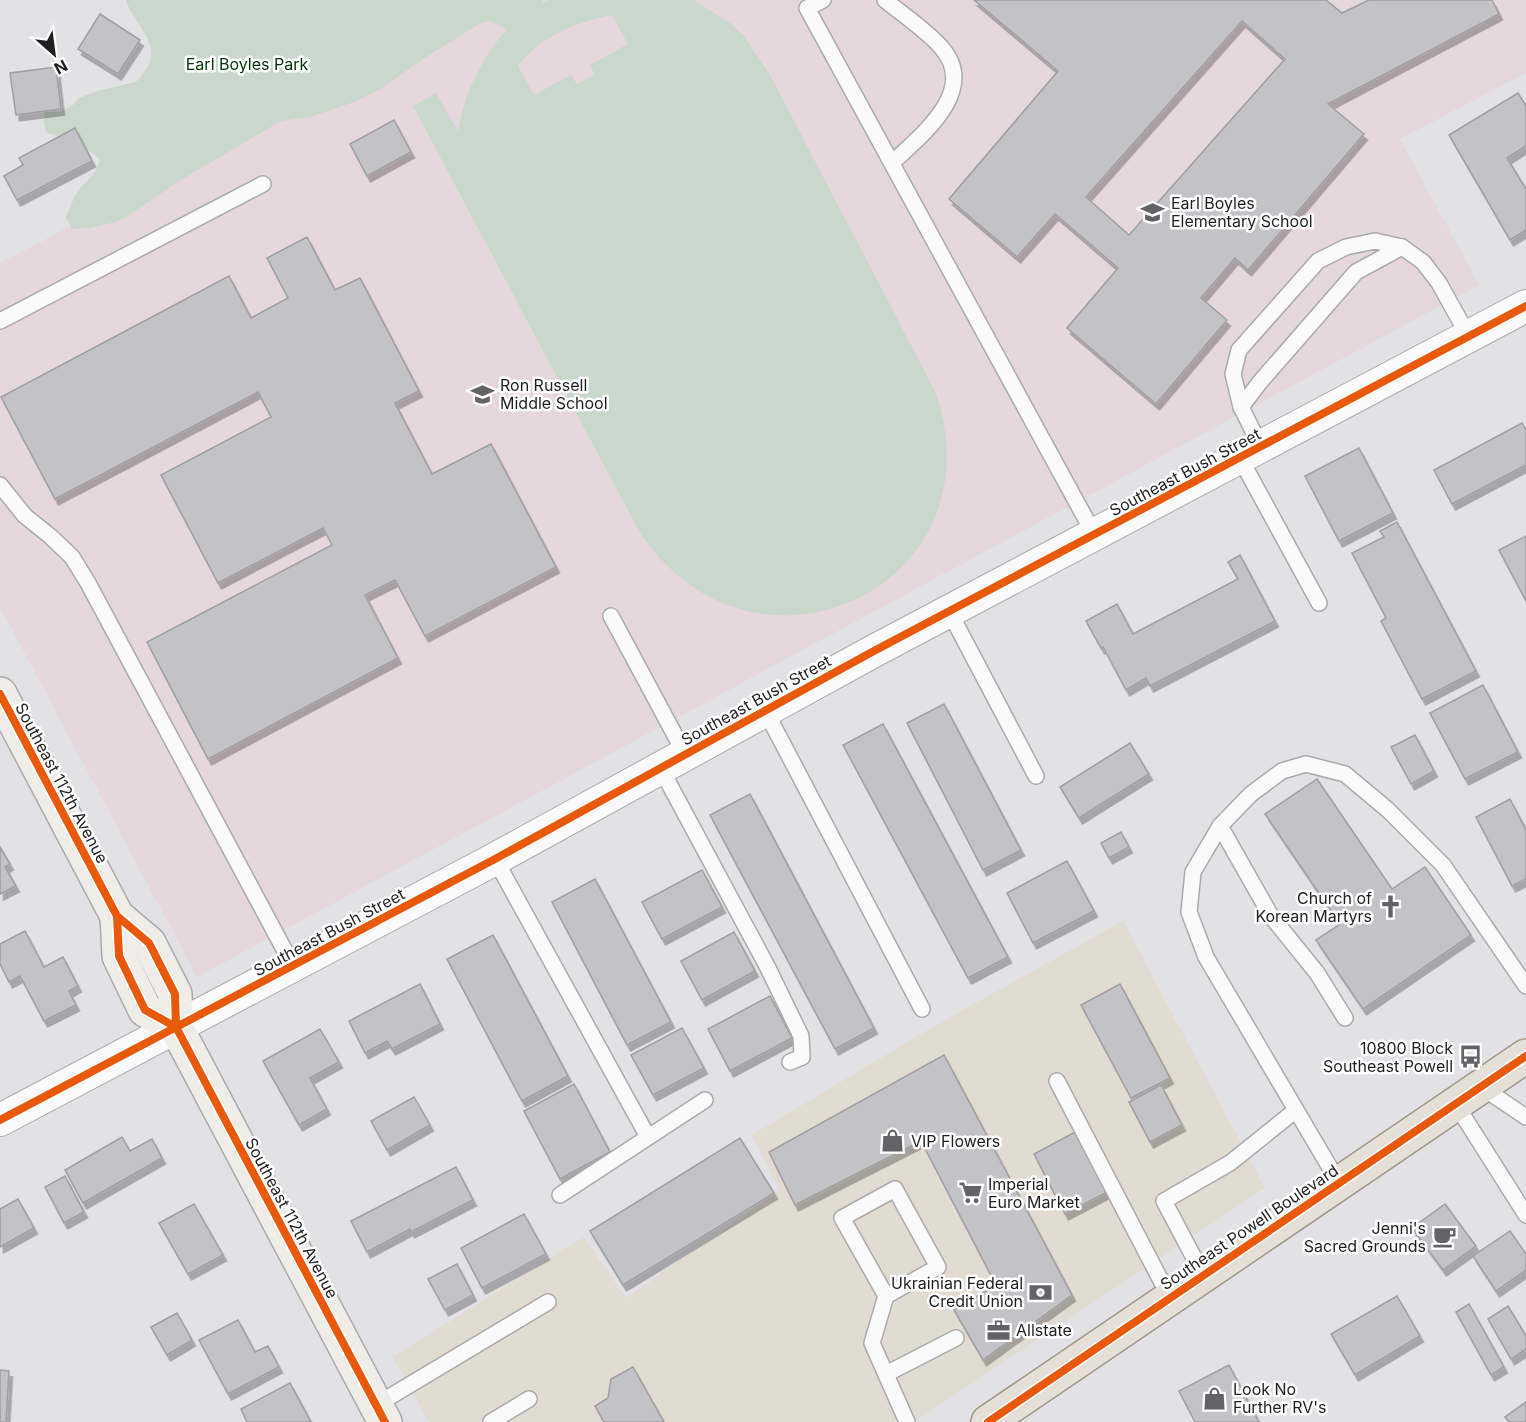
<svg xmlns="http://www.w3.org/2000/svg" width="1526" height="1422" viewBox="0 0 1526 1422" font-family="Inter,sans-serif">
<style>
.commercial{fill:#e1dbd2}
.education{fill:#e6d7dd}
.green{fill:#cad7cb;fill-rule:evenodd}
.building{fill:#c3c2c6;stroke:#9f9ea2;stroke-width:1.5;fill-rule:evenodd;filter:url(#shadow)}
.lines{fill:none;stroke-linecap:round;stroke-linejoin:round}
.lane-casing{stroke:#aaaaad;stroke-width:18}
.street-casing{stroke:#aaaaad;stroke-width:34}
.secondary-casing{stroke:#aaaaad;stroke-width:36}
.primary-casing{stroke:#a19788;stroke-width:36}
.lane{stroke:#fbfafb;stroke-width:15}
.street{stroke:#fbfafb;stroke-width:32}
.secondary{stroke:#f0ede9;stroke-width:33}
.primary{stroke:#e5dfd7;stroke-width:33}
.cycleway-casing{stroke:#fff;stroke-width:11}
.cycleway{stroke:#e8590c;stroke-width:8}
.labels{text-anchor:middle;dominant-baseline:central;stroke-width:5;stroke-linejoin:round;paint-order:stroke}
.park-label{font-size:16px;fill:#023306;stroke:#fff}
.poi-label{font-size:16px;fill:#1f1e21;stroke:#fff;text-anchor:start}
.street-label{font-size:16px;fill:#1f1e21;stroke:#fff}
</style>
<defs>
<filter id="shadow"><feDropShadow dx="3.5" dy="6" stdDeviation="0" flood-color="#0004"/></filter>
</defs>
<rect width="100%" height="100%" fill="#e2e1e6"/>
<!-- commercial -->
<polygon class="commercial" points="1123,921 1265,1188 914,1422 429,1422 393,1357 584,1237 626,1298 780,1190 752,1135 931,1028"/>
<!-- education -->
<polygon class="education" points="504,0 1526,0 1526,73 1400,139 1479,285 197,977 0,607 0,263"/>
<!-- green -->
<path class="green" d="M126,0h416l1,3 5,-3h146l36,23 13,12 27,40 165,316c69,195 -182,314 -296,140l-226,-425 23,-13 22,38c7,-39 23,-72 49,-102 -10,-4 -14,-11 -26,-6l-55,34 -44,31 -28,14 -44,15 -29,4 -100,59 -55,37 -10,5 -27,6 -17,1 -6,-12c4,-9 7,-19 13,-27 9,-12 17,-14 21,-31 -18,-16 -33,-18 -54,-27l-2,-9 1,-12 15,1 13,-7 6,-7 18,-7 39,-9c4,-5 9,-10 12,-16 13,-23 -16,-45 -22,-66zM612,15l16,29 -38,21 5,10 -18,9 -6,-9 -37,20 -16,-29c24,-30 57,-44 94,-51z"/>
<!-- building -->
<g class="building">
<path d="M974,0h352l16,13 27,-13h123l7,14 -171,90 36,30 -116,136 -13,-12 -34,40 26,22 -71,84 -89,-76 51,-60 -63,-54 -38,43 -68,-58 109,-128zM1242,21l43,38 -156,176 -43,-38z"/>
<polygon points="100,14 140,40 118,74 78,49"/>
<polygon points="56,67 61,109 16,115 10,73"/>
<polygon points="1518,93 1526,106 1526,146 1507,158 1526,189 1526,230 1510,240 1449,135"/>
<polygon points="394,120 411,152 367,176 350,144"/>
<polygon points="75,128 92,161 17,200 4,176 23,165 19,158"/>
<polygon points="307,237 335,290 360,278 419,391 395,403 432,474 491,444 556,567 425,636 395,580 365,595 398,658 208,759 147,642 332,545 323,528 218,583 161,475 271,417 258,392 55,499 1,397 229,276 251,318 288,298 267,258"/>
<polygon points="1522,423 1526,430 1526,465 1452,504 1434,470"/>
<polygon points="1359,448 1393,513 1339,541 1305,476"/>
<polygon points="1397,522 1476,671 1422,699 1381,621 1386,618 1352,553 1384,537 1380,531"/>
<polygon points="1526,536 1526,601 1499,550"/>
<polygon points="1240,555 1275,621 1150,686 1146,678 1126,690 1103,647 1101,648 1086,621 1117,604 1133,634 1238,579 1228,562"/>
<polygon points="1483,685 1518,752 1465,779 1430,713"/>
<polygon points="944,704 1021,850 983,870 907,723"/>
<polygon points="883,724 1008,957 968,978 843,745"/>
<polygon points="1415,735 1434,771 1411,784 1391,747"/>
<polygon points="1130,743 1149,774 1079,818 1060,787"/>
<polygon points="1317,779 1392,889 1425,867 1471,935 1363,1009 1316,940 1340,924 1265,814"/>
<polygon points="750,794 874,1028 835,1049 710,815"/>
<polygon points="1510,799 1526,830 1526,879 1512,886 1476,817"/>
<polygon points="1121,832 1129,847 1109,858 1101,843"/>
<polygon points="0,847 10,864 5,867 16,886 0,894"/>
<polygon points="1067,861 1094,911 1033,943 1007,893"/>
<polygon points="702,870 722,907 662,939 642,902"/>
<polygon points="595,879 671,1022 627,1045 552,902"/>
<polygon points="25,931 44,967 63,957 78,986 69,991 76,1005 44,1021 20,976 9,982 0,964 0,944"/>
<polygon points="734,932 755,971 702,1000 681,961"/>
<polygon points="493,935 568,1076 522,1101 447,959"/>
<polygon points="420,984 440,1024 392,1049 387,1041 365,1053 349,1021"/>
<polygon points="1120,984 1170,1078 1131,1098 1081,1005"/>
<polygon points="770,996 792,1038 730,1071 708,1029"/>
<polygon points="682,1028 704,1068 653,1095 631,1055"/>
<polygon points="320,1029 339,1062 310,1078 327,1109 299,1125 263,1061"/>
<polygon points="944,1055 1072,1295 983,1360 954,1310 996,1285 921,1141 795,1205 769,1152"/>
<polygon points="574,1084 610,1152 560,1179 524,1111"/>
<polygon points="1161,1085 1182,1125 1150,1142 1129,1102"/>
<polygon points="414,1097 430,1125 387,1150 371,1121"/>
<polygon points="1077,1131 1109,1191 1065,1214 1034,1154"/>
<polygon points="122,1137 130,1151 152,1139 162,1158 83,1203 65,1170"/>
<polygon points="740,1138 774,1193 623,1285 590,1231"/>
<polygon points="456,1167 473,1200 411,1232 410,1229 367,1252 351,1221"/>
<polygon points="65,1176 84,1212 64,1223 45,1187"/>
<polygon points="18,1199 34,1228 0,1247 0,1209"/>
<polygon points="194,1204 223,1255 188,1274 159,1223"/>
<polygon points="1445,1204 1476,1246 1443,1270 1412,1228"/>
<polygon points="524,1214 546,1254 482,1288 461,1248"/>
<polygon points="1510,1231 1526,1254 1526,1270 1496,1291 1473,1256"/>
<polygon points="457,1264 473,1295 445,1310 428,1279"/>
<polygon points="1397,1296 1420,1336 1355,1375 1331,1334"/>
<polygon points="1469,1304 1504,1367 1491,1375 1456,1312"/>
<polygon points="1508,1306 1526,1336 1526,1349 1511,1359 1488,1319"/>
<polygon points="177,1313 192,1340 167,1355 151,1327"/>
<polygon points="238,1320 255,1352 268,1346 279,1367 228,1394 199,1340"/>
<polygon points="1229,1365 1259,1422 1195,1422 1179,1391"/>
<polygon points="633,1367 664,1422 604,1422 595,1406 608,1398 611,1379"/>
<polygon points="0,1370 9,1371 6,1422 0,1422"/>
<polygon points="290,1383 311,1422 247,1422 241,1409"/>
<polygon points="1526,1402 1526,1422 1509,1422 1505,1417"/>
</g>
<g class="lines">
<defs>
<g id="lane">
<polyline points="823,0 807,8 1094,534"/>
<path d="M885,0c17,14 42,31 56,47 39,44 -21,89 -49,116"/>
<polyline points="0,321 263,184"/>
<polyline points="1241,407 1260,382 1356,272 1402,247"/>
<polyline points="1261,447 1241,407 1233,374 1239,350 1318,261 1346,247 1375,241 1402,247 1423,262 1439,283 1469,337"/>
<polyline points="1240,458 1319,603"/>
<polyline points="0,485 25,516 50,536 72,557 88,583 293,966"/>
<polyline points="949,611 1036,776"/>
<polyline points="611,616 685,754"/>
<polyline points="765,710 922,1009"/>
<polyline points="660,767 767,966 801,1036 802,1057 790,1062"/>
<polyline points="1220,826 1271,916 1317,973 1345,1018"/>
<polyline points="495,859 648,1137"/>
<polyline points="1057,1081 1170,1298"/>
<polyline points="1480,1086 1526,1117"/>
<polyline points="1455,1103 1526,1215"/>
<polyline points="1339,1183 1206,957 1189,912 1193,872 1220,826 1251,794 1282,771 1306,764 1345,774 1388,810 1443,865 1526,986"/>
<polygon points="895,1189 938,1267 886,1296 842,1218"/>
<polyline points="560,1195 705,1100"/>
<polyline points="1203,1275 1164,1201 1230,1163 1296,1110"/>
<polyline points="886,1296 872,1343 907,1422"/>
<polyline points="886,1374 956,1338"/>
<polyline points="376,1405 548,1302"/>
<polyline points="491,1422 529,1399"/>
</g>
<polyline id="street" points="0,1120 495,859 872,652 1526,306"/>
<g id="secondary">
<polyline points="0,694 117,916 149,943 175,994 176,1027 385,1422"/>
<polyline points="117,916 119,956 145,1010 176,1027"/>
</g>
<polyline id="primary" points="988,1422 1526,1056"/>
</defs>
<!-- lane casing -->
<use href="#lane" class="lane-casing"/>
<!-- street casing -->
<use href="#street" class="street-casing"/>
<!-- secondary casing -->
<use href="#secondary" class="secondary-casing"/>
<!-- primary casing -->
<use href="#primary" class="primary-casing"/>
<!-- lane -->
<use href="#lane" class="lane"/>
<!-- street -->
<use href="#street" class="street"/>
<!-- secondary -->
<use href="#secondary" class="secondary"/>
<!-- primary -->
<use href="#primary" class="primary"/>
<defs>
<g id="cycleway">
<polyline points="0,694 117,916 149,943 175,994 176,1027 385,1422"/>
<polyline points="117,916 119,956 145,1010 176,1027"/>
<polyline points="0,1120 495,859 872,652 1526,306"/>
<polyline points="988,1422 1526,1056"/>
</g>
</defs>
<!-- cycleway casing -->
<use href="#cycleway" class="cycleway-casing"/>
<!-- cycleway -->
<use href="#cycleway" class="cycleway"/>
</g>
<!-- icons -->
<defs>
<symbol id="school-bare" viewBox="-9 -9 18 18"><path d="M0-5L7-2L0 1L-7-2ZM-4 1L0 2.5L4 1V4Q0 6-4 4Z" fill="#636266" stroke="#fff" stroke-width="2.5" paint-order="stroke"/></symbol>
<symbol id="church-bare" viewBox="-9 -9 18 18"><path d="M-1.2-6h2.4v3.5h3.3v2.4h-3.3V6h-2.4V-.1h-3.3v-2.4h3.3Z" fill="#636266" stroke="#fff" stroke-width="2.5" paint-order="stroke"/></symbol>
<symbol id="bus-bare" viewBox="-9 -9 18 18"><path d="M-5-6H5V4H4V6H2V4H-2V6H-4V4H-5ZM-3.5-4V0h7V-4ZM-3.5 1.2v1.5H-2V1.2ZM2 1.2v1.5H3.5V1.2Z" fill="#636266" stroke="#fff" stroke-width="2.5" paint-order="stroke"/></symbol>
<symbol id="shop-bare" viewBox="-9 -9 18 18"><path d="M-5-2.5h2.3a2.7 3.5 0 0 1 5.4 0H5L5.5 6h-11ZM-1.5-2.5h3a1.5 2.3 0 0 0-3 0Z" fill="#636266" stroke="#fff" stroke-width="2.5" paint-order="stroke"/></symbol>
<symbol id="supermarket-bare" viewBox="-9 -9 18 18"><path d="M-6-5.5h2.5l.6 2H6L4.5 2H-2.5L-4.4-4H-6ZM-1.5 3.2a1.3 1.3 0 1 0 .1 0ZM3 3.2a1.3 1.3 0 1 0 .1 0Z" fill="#636266" stroke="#fff" stroke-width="2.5" paint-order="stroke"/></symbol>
<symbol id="cafe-bare" viewBox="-9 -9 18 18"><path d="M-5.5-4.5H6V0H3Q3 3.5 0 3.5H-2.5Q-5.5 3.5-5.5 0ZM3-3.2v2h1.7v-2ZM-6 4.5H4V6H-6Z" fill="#636266" stroke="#fff" stroke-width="2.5" paint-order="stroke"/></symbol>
<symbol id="bank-bare" viewBox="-9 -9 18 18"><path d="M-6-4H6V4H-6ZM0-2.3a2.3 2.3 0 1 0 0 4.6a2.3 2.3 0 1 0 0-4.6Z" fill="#636266" stroke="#fff" stroke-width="2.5" paint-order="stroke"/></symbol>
<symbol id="office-bare" viewBox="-9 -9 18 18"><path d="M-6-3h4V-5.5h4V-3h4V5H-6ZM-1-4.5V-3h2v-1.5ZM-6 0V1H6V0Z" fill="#636266" stroke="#fff" stroke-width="2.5" paint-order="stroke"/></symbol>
</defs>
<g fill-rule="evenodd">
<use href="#school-bare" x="1136" y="196" width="33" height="33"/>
<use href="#school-bare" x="466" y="378" width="33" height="33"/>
<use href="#church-bare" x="1374" y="890" width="33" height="33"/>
<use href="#bus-bare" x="1454" y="1040" width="33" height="33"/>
<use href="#shop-bare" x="876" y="1124" width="33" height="33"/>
<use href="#supermarket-bare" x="954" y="1176" width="33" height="33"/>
<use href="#cafe-bare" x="1428" y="1220" width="33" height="33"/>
<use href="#bank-bare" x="1024" y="1276" width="33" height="33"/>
<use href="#office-bare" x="982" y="1314" width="33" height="33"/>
<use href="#shop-bare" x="1198" y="1382" width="33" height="33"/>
</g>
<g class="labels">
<!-- park labels -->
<g class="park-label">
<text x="247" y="64">Earl Boyles Park</text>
</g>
<!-- poi labels -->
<g class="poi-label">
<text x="1171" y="203">Earl Boyles<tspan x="1171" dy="18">Elementary School</tspan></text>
<text x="500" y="385">Ron Russell<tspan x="500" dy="18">Middle School</tspan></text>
<text x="1372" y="898" text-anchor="end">Church of<tspan x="1372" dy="18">Korean Martyrs</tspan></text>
<text x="1453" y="1048" text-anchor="end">10800 Block<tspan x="1453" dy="18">Southeast Powell</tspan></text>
<text x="911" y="1141">VIP Flowers</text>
<text x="988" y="1184">Imperial<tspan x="988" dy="18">Euro Market</tspan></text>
<text x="1426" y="1228" text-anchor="end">Jenni's<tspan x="1426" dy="18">Sacred Grounds</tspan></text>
<text x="1023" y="1283" text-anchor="end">Ukrainian Federal<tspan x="1023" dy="18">Credit Union</tspan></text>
<text x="1016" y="1330">Allstate</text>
<text x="1233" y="1389">Look No<tspan x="1233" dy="18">Further RV's</tspan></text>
</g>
<!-- street labels -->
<g class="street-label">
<text transform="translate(1185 472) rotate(-28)">Southeast Bush Street</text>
<text transform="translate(756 700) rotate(-29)">Southeast Bush Street</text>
<text transform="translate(62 783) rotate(62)">Southeast 112th Avenue</text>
<text transform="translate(329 932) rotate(-28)">Southeast Bush Street</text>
<text transform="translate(292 1218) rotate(62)">Southeast 112th Avenue</text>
<text transform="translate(1249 1227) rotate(-34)">Southeast Powell Boulevard</text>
</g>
</g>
<!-- north arrow -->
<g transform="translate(54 54) rotate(152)" stroke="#ffffff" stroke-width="4.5" paint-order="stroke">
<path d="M0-4.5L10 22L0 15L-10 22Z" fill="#1f1e21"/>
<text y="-9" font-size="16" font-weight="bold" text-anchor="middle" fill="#1f1e21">N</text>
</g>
</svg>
